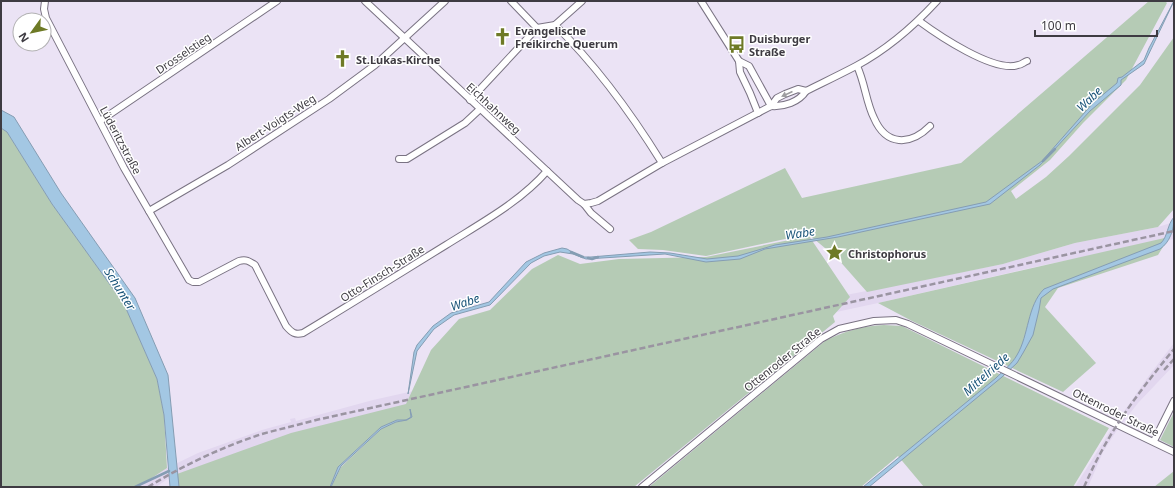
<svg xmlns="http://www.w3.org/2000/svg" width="1175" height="488" viewBox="0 0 1175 488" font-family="'Noto Sans',sans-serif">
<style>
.built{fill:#e2d7ef}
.green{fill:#b5cbb5}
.water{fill:#a3c7e3;stroke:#859db3}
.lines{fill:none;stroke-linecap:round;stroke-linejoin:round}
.stream{stroke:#859db3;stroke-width:2.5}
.street-casing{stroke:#7a7383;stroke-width:8}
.street{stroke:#fff;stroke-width:6}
.rail{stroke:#9a94a1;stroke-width:2.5;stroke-dasharray:6 3;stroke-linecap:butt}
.oneway{fill:#9e9da0}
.labels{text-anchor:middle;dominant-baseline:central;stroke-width:3;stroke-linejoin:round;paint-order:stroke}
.poi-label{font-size:11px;font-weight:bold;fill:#3e3b42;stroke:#fff;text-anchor:start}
.street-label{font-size:11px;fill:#3e3b42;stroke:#fff}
.water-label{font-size:12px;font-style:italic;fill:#1a5479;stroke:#fff}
</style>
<rect width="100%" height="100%" fill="#ebe3f5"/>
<!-- built -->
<g class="built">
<polygon points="1174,222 1174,239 1039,266 878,303 613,360 177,474 169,478 156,487 138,487 167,468 198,453 262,430 291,422 290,419 295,418 296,421 373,400 841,296 1003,264 1075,243 1158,227"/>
<polygon points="1174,343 1174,365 1138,403 1123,422 1118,420 1148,377"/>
<polygon points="1112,428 1117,430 1103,452 1088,487 1075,487"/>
</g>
<!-- green -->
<g class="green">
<polygon points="1149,1 1165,1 1167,3 1126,80 1083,123 1050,160 1011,191 1016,199 1046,177 1069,156 1140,85 1174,37 1174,209 1158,227 1075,243 1003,264 867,292 837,258 808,234 706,256 663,250 638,249 629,240 651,232 785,168 802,198 961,163"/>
<polygon points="1,128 7,132 52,204 124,304 157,379 164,415 167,468 138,487 1,487"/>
<polygon points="809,236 850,297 833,316 835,322 634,487 331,487 341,467 381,429 396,422 407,420 412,417 411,413 411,417 406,420 397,420 381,427 338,467 330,487 179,487 177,474 291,433 406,404 431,350 459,319 490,310 532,269 558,255 580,264 619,259 706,257"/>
<polygon points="1169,237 1158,255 1058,288 1045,307 1096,363 1063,392 912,321 878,303"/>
<path d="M884,325l18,1 207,102 -36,59h-149l-26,-31 -37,31h-212l176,-146c19,-10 38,-15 59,-16z"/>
<polygon points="1174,412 1174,447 1160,440"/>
<polygon points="1174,471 1174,487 1154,487"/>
</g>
<!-- water -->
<g class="water">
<polygon points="1174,1 1144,64 1121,80 1121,85 1090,111 1040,165 990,204 838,237 765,249 740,259 706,262 665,254 586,259 573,254 560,252 544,256 531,263 490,305 454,315 434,329 417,351 408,394 414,352 417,345 433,326 451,313 489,302 526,262 544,253 562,248 567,249 581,257 591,257 650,252 670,253 707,259 738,256 775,245 827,237 986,202 1042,161 1093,103 1117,83 1118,78 1122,77 1144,60 1149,48"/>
<polygon points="1,110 14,117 61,193 135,298 168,375 179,487 170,487 164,415 157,379 124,304 52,204 7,132 1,128"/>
<path d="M1174,217c0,13 -4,25 -14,32l-107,40 -12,9 -2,12 -6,25 -10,18 -6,10 -15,14 -133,110h-6l133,-109c7,-7 16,-14 21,-23 12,-20 10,-49 27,-66l117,-46c7,-7 6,-18 13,-26z"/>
<polygon points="410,409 412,417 407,420 396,422 381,429 341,466 331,487 330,487 338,467 381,427 397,420 406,420 411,417"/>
</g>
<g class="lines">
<!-- stream -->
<g class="stream">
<polyline points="1043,161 1055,149"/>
<polyline points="571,252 583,257"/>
<polyline points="588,258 592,259 598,257"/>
<polyline points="135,487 169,471"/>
</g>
<defs>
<g id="street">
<path d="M45,1l-1,8 2,9 78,150 65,112 4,2h6l40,-21c7,-2 10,0 16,4l31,61c6,7 9,9 17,7 48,-29 96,-59 143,-88 35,-22 74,-43 101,-74"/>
<polyline points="365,1 578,200 584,204 591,213 610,229"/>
<polyline points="511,1 537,28"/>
<polyline points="701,1 739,61 740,72 750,93 758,113"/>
<path d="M919,21c19,14 75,52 99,44 3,0 6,-3 9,-4"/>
<path d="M555,25c42,41 76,88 107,138"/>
<polyline points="739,61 749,66 771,106"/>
<path d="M857,66c8,17 9,36 17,52 12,28 36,28 56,8"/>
<polyline points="470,100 537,28 555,25 582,1"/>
<path d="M771,106c13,1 28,-4 35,-15 16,-8 33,-16 50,-25 30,-16 57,-39 81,-65"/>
<polyline points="100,121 277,1"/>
<polyline points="399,159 407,159 465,123 480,109"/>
<polyline points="584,204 591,203 598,201 662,163 771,106 777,98 785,94 798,89 806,91"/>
<polyline points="149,211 228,165 329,99 375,65 445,1"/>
<polyline points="1154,441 1174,401"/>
<polyline points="642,487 821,339 839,329 874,321 896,320 908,324 1174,452"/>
</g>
</defs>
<!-- street casing -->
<use href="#street" class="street-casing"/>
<!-- street -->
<use href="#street" class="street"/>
<!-- rail -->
<g class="rail">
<polyline points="1164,370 1174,359"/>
<path d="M148,487c36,-22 74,-40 114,-53 18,-5 36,-9 54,-14l858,-189"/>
<path d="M1084,487c5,-11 10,-22 16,-33 20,-38 47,-72 74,-105"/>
</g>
</g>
<!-- one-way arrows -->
<defs><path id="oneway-solid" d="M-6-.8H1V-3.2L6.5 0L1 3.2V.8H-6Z"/></defs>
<use class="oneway" href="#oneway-solid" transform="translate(787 94) rotate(156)"/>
<!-- icons -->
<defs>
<symbol id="church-bare" viewBox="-9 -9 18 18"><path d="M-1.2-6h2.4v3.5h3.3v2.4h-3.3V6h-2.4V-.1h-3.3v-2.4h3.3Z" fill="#6e7a26" stroke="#fff" stroke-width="2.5" paint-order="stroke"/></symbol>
<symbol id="bus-bare" viewBox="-9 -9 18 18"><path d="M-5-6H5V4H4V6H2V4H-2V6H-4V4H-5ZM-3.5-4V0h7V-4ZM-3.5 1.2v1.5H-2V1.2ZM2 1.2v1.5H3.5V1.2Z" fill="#6e7a26" stroke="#fff" stroke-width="2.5" paint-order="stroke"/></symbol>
<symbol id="sight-bare" viewBox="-9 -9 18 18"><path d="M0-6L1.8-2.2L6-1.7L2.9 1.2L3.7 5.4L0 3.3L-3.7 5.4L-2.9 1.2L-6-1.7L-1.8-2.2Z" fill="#6e7a26" stroke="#fff" stroke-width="2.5" paint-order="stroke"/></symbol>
</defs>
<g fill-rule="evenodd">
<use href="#church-bare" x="490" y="24" width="25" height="25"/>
<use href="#bus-bare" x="724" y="32" width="25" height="25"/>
<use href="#church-bare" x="330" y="46" width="25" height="25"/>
<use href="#sight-bare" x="822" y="240" width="25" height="25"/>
</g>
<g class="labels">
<!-- poi labels -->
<g class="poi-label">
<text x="515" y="30">Evangelische<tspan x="515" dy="13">Freikirche Querum</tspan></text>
<text x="749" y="38">Duisburger<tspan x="749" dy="13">Straße</tspan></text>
<text x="356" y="59">St.Lukas-Kirche</text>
<text x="848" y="253">Christophorus</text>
</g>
<!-- street labels -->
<g class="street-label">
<text transform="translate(183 53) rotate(-34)">Drosselstieg</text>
<text transform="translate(494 108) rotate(43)">Eichhahnweg</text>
<text transform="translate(275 122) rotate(-33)">Albert-Voigts-Weg</text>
<text transform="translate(121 140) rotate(62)">Lüderitzstraße</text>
<text transform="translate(382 273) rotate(-32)">Otto-Finsch-Straße</text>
<text transform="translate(782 359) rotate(-39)">Ottenroder Straße</text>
<text transform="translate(1116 412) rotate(26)">Ottenroder Straße</text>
</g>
<!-- water labels -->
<g class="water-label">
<text transform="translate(1089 99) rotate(-44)">Wabe</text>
<text transform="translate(800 233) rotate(-9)">Wabe</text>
<text transform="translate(120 289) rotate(58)">Schunter</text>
<text transform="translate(465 302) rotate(-18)">Wabe</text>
<text transform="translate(986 374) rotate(-42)">Mittelriede</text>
</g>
</g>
<!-- border -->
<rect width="1175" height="488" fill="none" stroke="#3e3b42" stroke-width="4"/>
<!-- north arrow -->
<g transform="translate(32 32) rotate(237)"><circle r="19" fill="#ffffff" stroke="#b2b1b3"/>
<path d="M0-3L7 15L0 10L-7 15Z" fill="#6e7a26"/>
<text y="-6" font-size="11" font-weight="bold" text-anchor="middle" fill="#3e3b42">N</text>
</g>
<!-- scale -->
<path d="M1035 30v6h122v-6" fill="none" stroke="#3e3b42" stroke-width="2"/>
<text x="1041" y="30" font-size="12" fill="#3e3b42" stroke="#ffffff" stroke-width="3" paint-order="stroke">100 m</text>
</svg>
